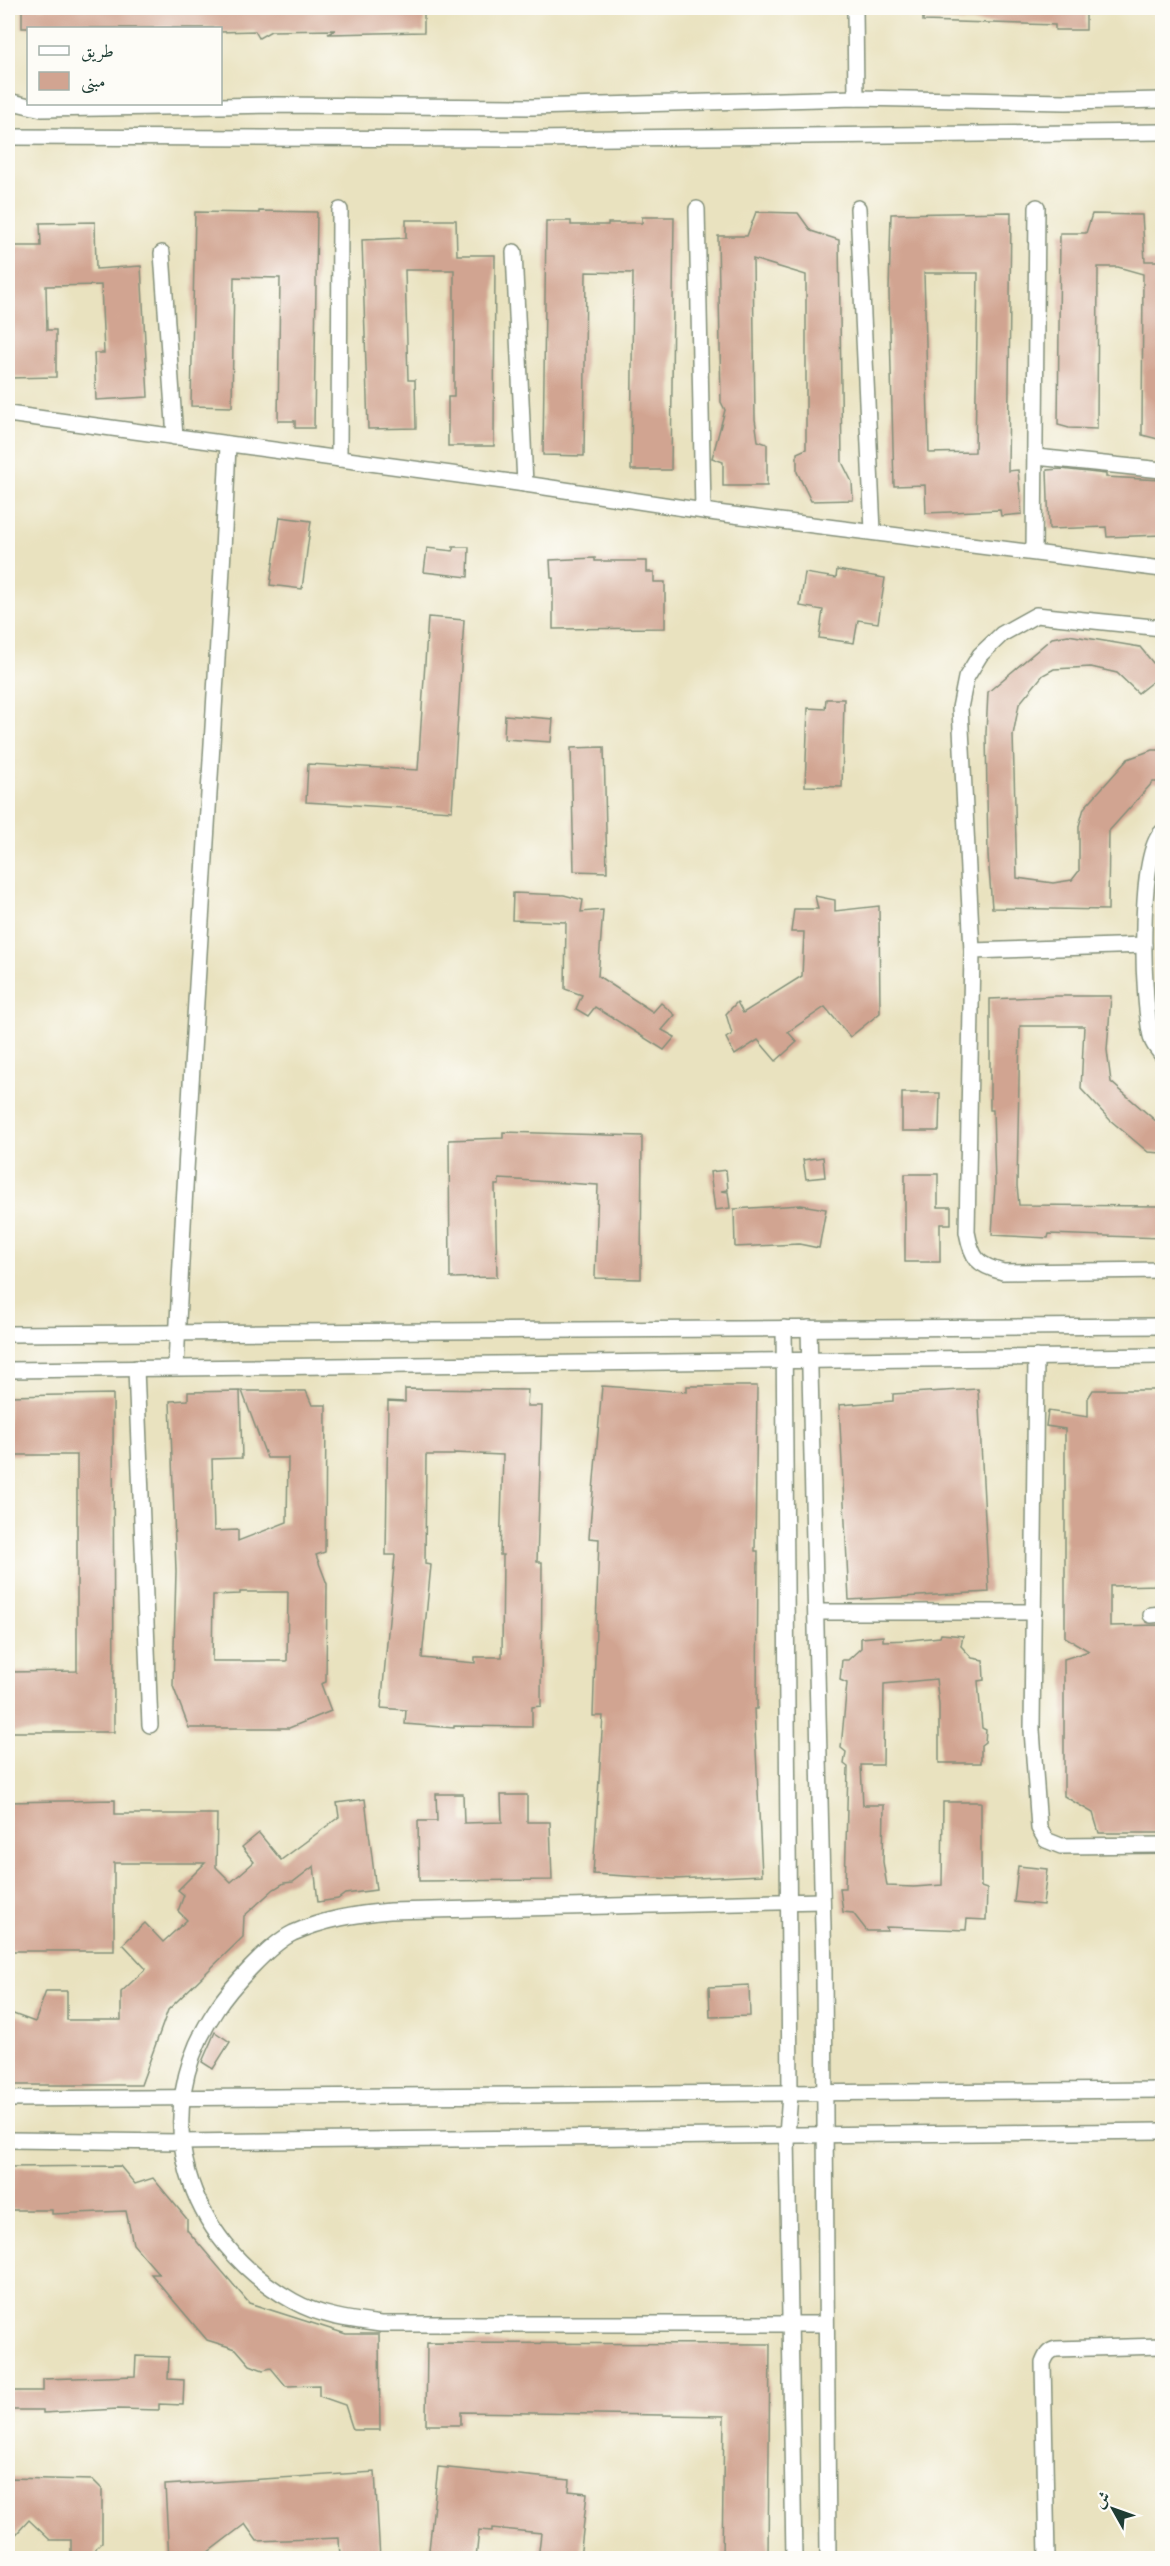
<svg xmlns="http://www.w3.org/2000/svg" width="1170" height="2566" viewBox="0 0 1170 2566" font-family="'Gentium Book Plus',Amiri,serif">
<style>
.building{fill:#d1a491;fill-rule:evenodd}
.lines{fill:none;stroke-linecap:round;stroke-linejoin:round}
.minor-casing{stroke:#84907a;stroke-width:18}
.minor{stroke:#fff;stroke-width:15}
</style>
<rect width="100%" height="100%" fill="#fdfcf7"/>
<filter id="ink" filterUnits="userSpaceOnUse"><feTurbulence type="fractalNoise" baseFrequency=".0167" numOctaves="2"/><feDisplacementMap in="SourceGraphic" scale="12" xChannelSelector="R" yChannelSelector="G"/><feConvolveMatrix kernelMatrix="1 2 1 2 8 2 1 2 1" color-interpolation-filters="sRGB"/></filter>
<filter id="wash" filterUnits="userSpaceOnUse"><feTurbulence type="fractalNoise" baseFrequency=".008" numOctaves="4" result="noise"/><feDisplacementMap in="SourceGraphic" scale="24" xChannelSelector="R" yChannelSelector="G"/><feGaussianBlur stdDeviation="1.35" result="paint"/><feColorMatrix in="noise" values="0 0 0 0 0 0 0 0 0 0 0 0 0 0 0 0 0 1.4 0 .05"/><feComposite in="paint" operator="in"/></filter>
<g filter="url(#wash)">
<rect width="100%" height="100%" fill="#e9e2bf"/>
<g id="blocks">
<!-- building -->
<g class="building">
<polygon points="22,8 424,8 424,32 328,34 335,30 271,31 259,38 255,31 220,32 220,28 22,28"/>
<polygon points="923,8 1086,8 1086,30 1055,30 1055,25 923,21"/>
<polygon points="259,211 317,212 314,428 295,428 295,421 278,421 280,278 234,277 232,407 191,406 195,212 259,213"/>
<polygon points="756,212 798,213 811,231 839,240 842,462 852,482 853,500 811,501 797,472 797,453 806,449 806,275 753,259 755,419 758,441 767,444 767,486 723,486 723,462 712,458 725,410 721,402 718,236 747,236"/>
<path d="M1011,212l-3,259 10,-1 4,44 -21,2 -1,-6 -74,3 -1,-28 -31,1 -5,-194 2,-78zM924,273h54l-3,179 -46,1z"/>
<polygon points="1092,214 1142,215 1145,261 1162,261 1162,440 1142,435 1143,274 1118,267 1098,267 1097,429 1069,428 1058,425 1060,233 1086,233"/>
<polygon points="642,217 674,217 671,470 631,470 633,273 586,272 584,456 543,455 546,221 571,221 571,225 608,225 608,223 642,223"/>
<polygon points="406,220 456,220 457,255 495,255 494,446 448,446 448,397 454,397 454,270 405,270 408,380 415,380 416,428 368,429 362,240 406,238"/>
<polygon points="95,222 96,269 141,266 148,397 96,400 94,353 104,353 101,285 46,286 47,330 56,330 56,377 8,378 8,246 41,246 40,223"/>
<polygon points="1061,469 1106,474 1106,477 1161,480 1162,535 1107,537 1106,527 1049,529 1047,470"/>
<polygon points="280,517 311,521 302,589 270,585"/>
<polygon points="453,547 469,547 468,577 424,572 427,548 453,551"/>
<polygon points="595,558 595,561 647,561 647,572 654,572 654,582 665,582 665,628 553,629 553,578 551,578 550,560"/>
<polygon points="837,570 885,578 878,623 858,620 854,643 819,638 823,610 800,606 805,573 836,578"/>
<polygon points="428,617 464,620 452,811 306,802 308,764 418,770"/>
<polygon points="1068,635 1140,647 1162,674 1138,693 1117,673 1091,667 1054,669 1043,675 1019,704 1013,735 1017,878 1053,883 1072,880 1079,871 1079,826 1084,808 1128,759 1152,750 1162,750 1162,782 1153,782 1109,831 1108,910 992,908 988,855 986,733 988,692 1052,638"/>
<polygon points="826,699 844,699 842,787 805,786 808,708 825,709"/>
<polygon points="505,715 553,719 551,742 504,739"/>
<polygon points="604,747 607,872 574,871 571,748"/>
<polygon points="513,893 564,895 583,900 581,912 603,910 598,976 653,1012 661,1003 675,1015 662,1030 675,1037 664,1050 595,1007 588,1016 576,1009 582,995 565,989 566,922 512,920"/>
<polygon points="815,896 835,900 835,911 879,906 880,1013 850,1037 825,1007 788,1032 797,1042 776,1061 758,1040 735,1055 726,1038 732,1034 726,1014 737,1002 743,1013 802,976 804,932 791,932 794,909 818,909"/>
<polygon points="1056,996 1111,996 1107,1050 1111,1082 1157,1122 1162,1123 1162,1153 1148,1152 1110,1120 1081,1089 1084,1026 1020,1026 1017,1186 1019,1205 1162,1206 1162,1238 1049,1234 1048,1238 992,1235 995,1185 993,1110 990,1110 990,999"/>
<polygon points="902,1093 940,1093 939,1131 902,1131"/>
<polygon points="503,1132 642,1136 641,1279 595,1278 598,1185 499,1179 499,1185 495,1185 497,1277 450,1278 449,1140 503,1138"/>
<polygon points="823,1157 825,1177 806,1179 803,1160"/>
<polygon points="726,1170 728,1190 721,1191 728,1192 730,1208 715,1210 710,1172"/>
<polygon points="905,1174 938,1174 938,1207 951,1207 951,1224 940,1224 940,1262 905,1262"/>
<polygon points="801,1205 826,1209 819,1248 799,1244 735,1247 734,1209"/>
<polygon points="602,1386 687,1392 687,1386 757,1386 755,1551 758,1551 757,1709 754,1709 762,1875 674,1879 593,1874 603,1716 593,1716 599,1539 589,1538"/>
<path d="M405,1389l123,1 -1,16h15l-5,156h5l-1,144 -9,1v20l-78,-1v2l-49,-4 1,-14 -25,-2 14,-153h-9l2,-154 17,1zM454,1453l49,2 -3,100h3l-1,102h-27v6l-53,-5 9,-93 -6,-1 1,-109h28z"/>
<polygon points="978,1389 989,1592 849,1600 839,1405 893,1401 893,1394"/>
<polygon points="1093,1390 1162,1390 1162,1585 1110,1586 1110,1626 1162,1625 1162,1833 1099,1833 1093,1813 1064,1796 1064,1659 1089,1651 1065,1637 1065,1429 1046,1426 1048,1411 1088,1417 1088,1398"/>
<path d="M240,1391l2,67 -30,1 2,72 24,-1v11l49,-19 1,-64h-21l-25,-67h64l6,14h14l-1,147 -9,3 11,29 -1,98 -5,2 10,27 -42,17h-100l-16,-42 3,-115 -6,-170 18,-1v-8zM240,1592h48l-1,69h-75l1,-66 27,-1z"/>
<polygon points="113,1394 114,1732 8,1732 8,1672 77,1671 77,1455 8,1455 8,1396"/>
<polygon points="941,1634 963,1636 961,1646 972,1658 983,1660 984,1680 978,1681 982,1728 986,1730 985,1742 981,1745 981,1763 939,1763 939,1705 936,1679 884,1684 883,1765 861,1765 863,1805 884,1805 883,1862 887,1886 914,1887 942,1885 943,1802 981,1802 981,1887 987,1889 986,1920 967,1919 966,1930 886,1927 888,1931 867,1931 853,1913 843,1912 840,1888 845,1888 848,1767 844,1764 846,1752 841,1748 847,1683 840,1680 842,1660 848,1660 861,1648 861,1638 883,1636 883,1641 910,1640 940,1637"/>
<polygon points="436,1794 463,1794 464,1823 502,1822 501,1795 527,1795 527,1822 550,1822 552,1880 419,1881 418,1821 437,1821"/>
<polygon points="365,1799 376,1890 345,1894 338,1899 318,1902 314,1866 293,1882 284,1883 274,1889 244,1916 243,1937 168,2010 141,2085 8,2085 8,2012 35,2022 46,1991 67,1991 67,2020 121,2020 121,1992 146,1969 123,1944 145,1923 163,1942 187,1920 178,1911 184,1895 178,1890 205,1863 114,1863 114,1951 8,1951 8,1802 115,1800 115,1814 217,1814 216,1867 231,1882 254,1862 242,1847 259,1833 281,1860 339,1817 337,1803"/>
<polygon points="1018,1866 1047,1869 1043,1905 1014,1902"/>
<polygon points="749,1985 750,2016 710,2017 709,1987"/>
<polygon points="215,2032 230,2042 213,2069 202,2062"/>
<polygon points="120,2166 135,2184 153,2178 187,2219 187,2230 249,2303 346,2334 379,2334 380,2430 353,2430 345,2405 319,2396 319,2385 286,2386 271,2368 263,2370 250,2365 236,2349 207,2340 151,2274 159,2274 133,2244 126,2211 52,2214 52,2210 8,2210 8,2167"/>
<polygon points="427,2343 770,2344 768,2559 722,2559 724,2416 461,2412 461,2425 426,2425"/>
<polygon points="136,2356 169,2357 168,2379 184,2380 183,2405 159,2404 159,2410 118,2409 43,2413 43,2410 8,2410 8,2391 43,2391 43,2379 135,2376"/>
<polygon points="438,2467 570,2480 569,2491 587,2493 580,2559 538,2559 541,2533 492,2528 492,2531 479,2530 476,2559 428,2559"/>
<polygon points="375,2472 380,2559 340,2559 339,2538 257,2541 245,2524 199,2559 169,2559 165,2485"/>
<polygon points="8,2478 93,2480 102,2489 102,2542 96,2548 96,2559 71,2559 71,2540 50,2540 29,2520 8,2543"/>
</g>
</g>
</g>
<g filter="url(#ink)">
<use href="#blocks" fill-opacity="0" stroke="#84907a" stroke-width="1.5"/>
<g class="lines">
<defs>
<g id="minor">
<polyline points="855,8 856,98"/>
<polyline points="8,101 42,109 275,105 532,107 856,98 1066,102 1162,100"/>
<polyline points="8,137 532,139 1162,132"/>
<polyline points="858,208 873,531"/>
<polyline points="697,209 703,510"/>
<polyline points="514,252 525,484"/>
<polyline points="162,253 175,437"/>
<polyline points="8,414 525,484 717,513 1162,569"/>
<polyline points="1036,457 1162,470"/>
<polyline points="339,459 340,210"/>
<polyline points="1034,551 1037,207"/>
<path d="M1162,628l-126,-13 -34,19 -22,21 -14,23 -6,30 12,243 -5,281c5,27 10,33 36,40l159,-2"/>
<path d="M1162,832c-25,23 -20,174 -10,208 2,6 7,11 10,15"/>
<polyline points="972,951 1144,945"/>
<polyline points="784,1328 790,2093 787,2136 794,2558"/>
<polyline points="809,1328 824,1971 828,2558"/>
<polyline points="8,1334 1162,1326"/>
<polyline points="1036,1357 1032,1730 1039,1828 1046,1840 1061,1846 1162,1845"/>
<path d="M176,1367c13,-308 39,-615 52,-922"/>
<polyline points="136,1368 150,1725"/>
<polyline points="8,1370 1162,1356"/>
<polyline points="817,1612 1034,1612"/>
<polyline points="1151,1615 1162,1614"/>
<path d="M822,1901l-432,10c-34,3 -65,8 -97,22 -23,11 -63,55 -77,77 -70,104 -31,231 77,291 26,15 58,19 88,23h444"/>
<polyline points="8,2099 1162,2090"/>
<polyline points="8,2140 180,2142 1162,2131"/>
<path d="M1047,2558l-4,-195c3,-7 5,-12 13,-14l106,-3"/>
</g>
</defs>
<!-- minor casing -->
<use href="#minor" class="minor-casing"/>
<!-- minor -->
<use href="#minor" class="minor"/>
</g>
</g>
<!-- margin -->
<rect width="1170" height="2566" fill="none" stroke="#fdfcf7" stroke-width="30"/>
<!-- legend -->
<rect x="27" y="27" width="195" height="78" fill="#fdfcf7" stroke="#a4b0a9" stroke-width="1.5"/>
<rect x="39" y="46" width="30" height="9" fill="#ffffff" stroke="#a4b0a9" stroke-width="1.5"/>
<text x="81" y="57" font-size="18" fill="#1f3d34">طريق</text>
<rect x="39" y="72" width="30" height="18" fill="#d1a491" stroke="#a4b0a9" stroke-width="1.5"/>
<text x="81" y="87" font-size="18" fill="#1f3d34">مبنى</text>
<!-- north arrow -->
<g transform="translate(1113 2509) rotate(310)" stroke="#fdfcf7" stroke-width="4.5" paint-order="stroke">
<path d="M0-4.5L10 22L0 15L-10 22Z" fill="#1f3d34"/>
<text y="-9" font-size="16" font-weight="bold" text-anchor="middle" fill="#1f3d34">ش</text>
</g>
</svg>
